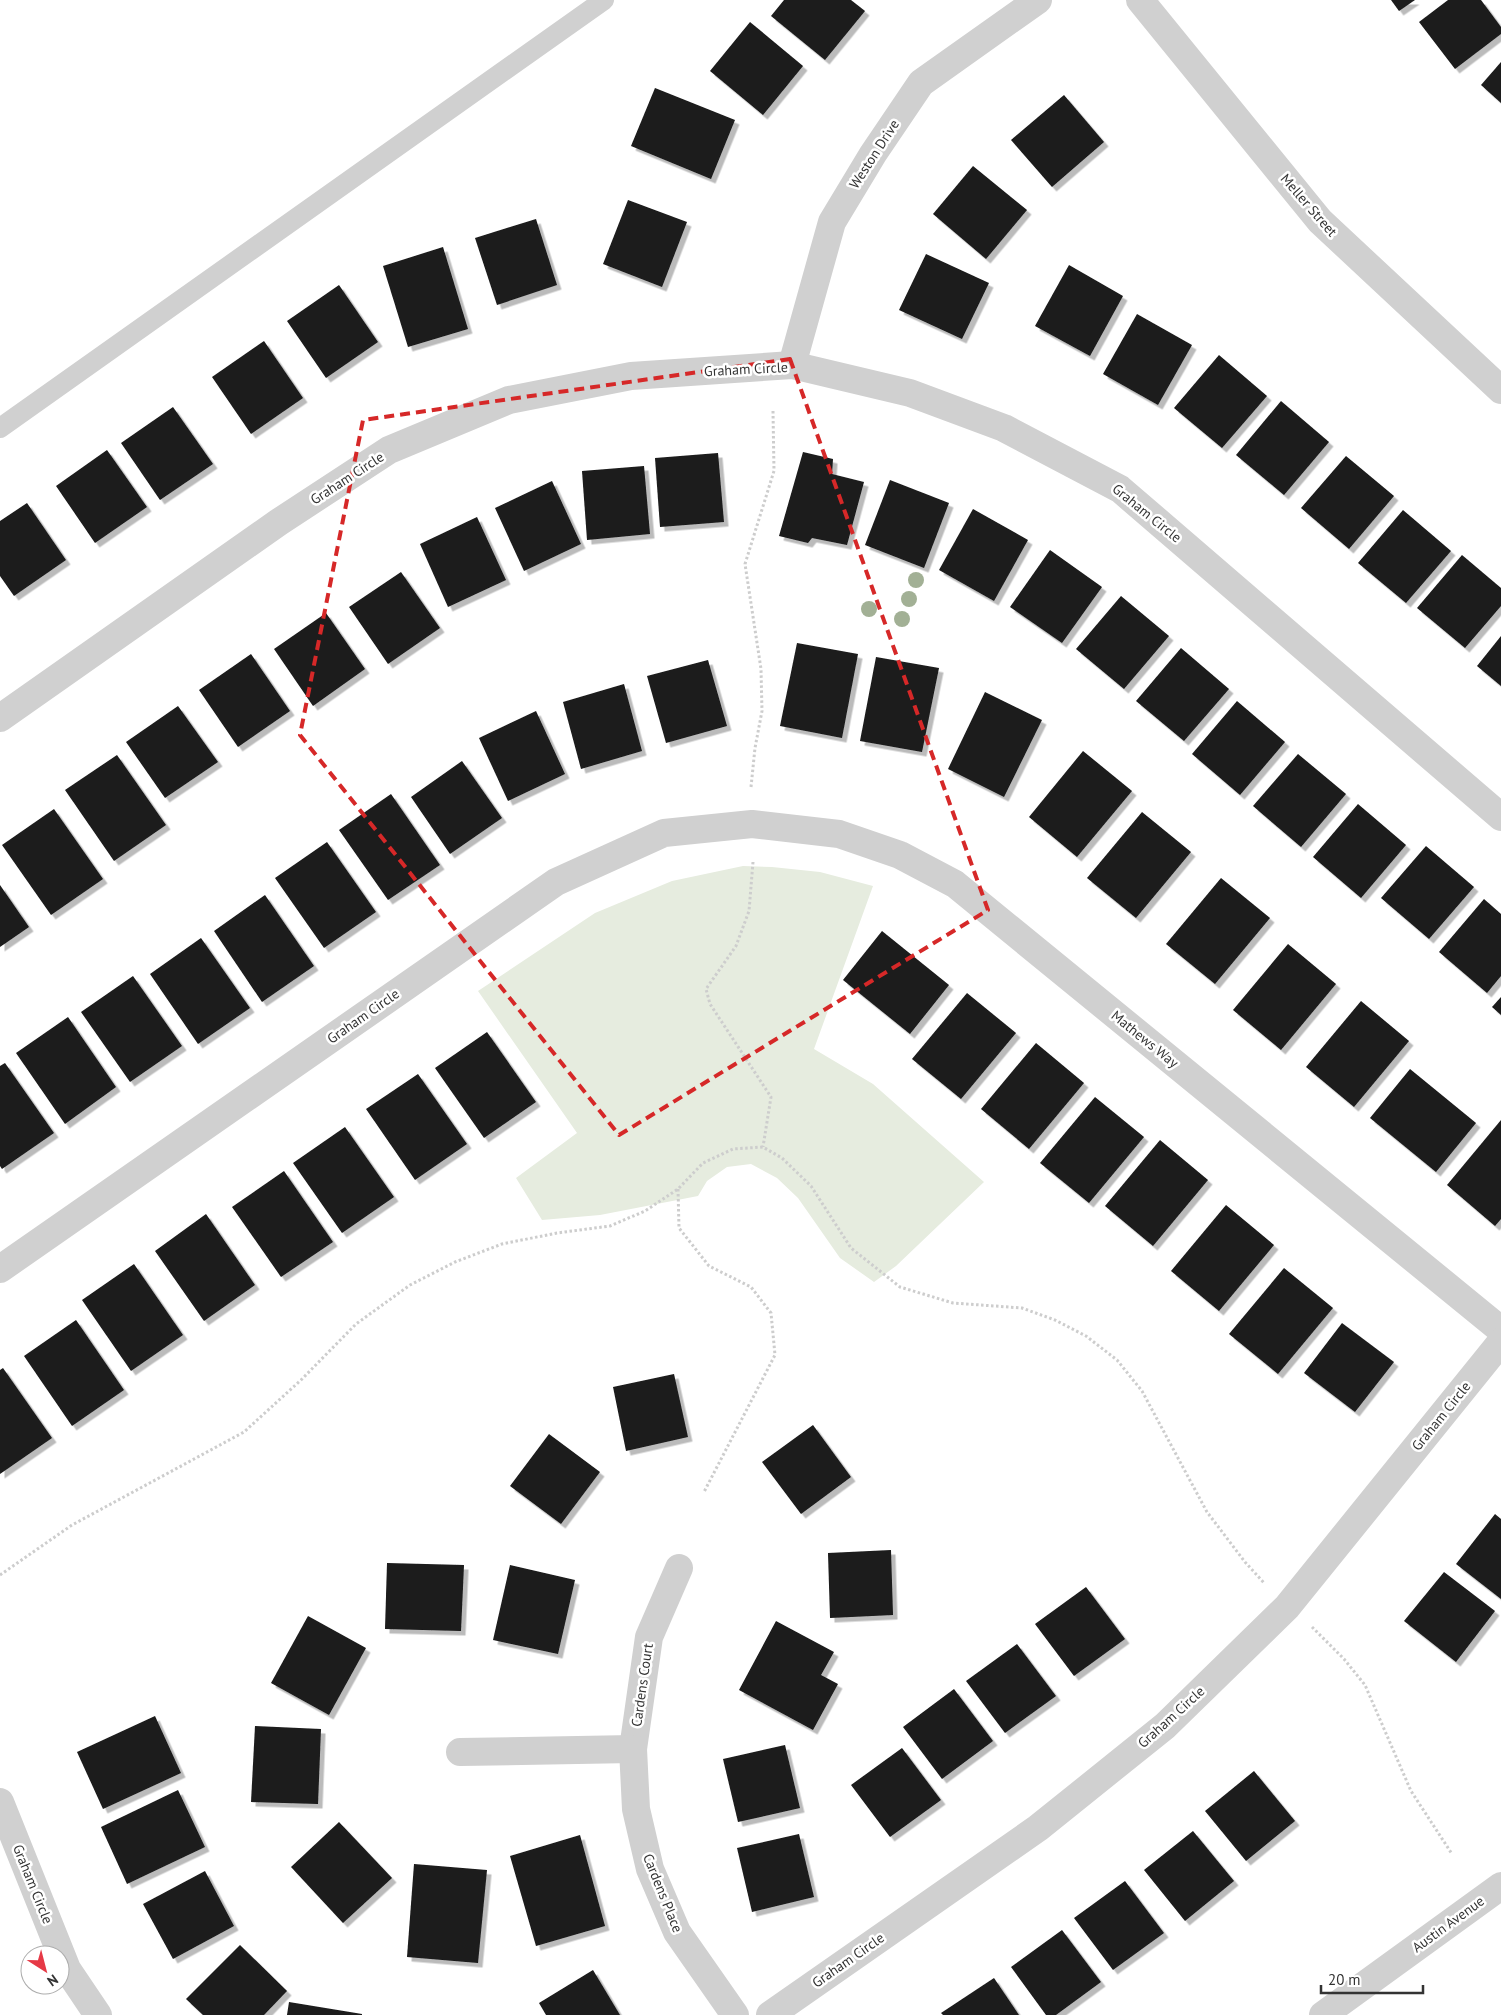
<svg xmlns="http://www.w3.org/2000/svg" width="1501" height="2015" viewBox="0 0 1501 2015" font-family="'PT Sans',sans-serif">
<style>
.green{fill:#e6ecdf}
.building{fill:#1a1a1a;filter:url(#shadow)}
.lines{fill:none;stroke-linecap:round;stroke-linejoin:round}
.path{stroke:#cdcdcd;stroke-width:3;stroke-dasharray:2.5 2.5;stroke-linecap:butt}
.service{stroke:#d0d0d0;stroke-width:20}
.minor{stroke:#d0d0d0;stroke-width:28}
.tree{fill:#a2b095}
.marked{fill:none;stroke:#d62828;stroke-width:4;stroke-dasharray:10 6;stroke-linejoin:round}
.labels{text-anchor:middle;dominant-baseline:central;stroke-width:5;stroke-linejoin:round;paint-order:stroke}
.street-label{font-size:14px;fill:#333;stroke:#fff}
</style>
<defs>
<filter id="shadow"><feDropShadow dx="4.5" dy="4.5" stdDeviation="0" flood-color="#0004"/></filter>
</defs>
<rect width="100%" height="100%" fill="#fff"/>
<!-- green -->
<polygon class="green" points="743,866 772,867 820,872 873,886 814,1049 873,1084 984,1182 896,1266 874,1282 840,1258 798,1198 777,1178 751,1164 727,1167 707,1181 698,1196 600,1215 542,1220 516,1178 577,1133 478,991 595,913 672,881"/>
<!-- building -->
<g class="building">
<polygon points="784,0 851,0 865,11 825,60 771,16"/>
<polygon points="1391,0 1415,0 1399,11"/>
<polygon points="1448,0 1481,0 1501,27 1501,34 1455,69 1419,22"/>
<polygon points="750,22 803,66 763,115 710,71"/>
<polygon points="1501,62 1501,103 1481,85"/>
<polygon points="655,88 735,120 711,179 631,146"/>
<polygon points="1064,95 1104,142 1052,187 1011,140"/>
<polygon points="973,166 1027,210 986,259 933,214"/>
<polygon points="628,200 687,222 662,287 603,264"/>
<polygon points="536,219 557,285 497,305 475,238"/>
<polygon points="443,247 468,329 408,347 383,266"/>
<polygon points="926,254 989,283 962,339 899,310"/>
<polygon points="1069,265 1123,296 1090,356 1035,326"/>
<polygon points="339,285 378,342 326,378 287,321"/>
<polygon points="1137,314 1192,345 1158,405 1103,374"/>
<polygon points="264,341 303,398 251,434 212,377"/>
<polygon points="1219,355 1267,396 1222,448 1174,408"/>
<polygon points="1281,401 1329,442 1284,495 1236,455"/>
<polygon points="173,407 213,464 160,500 121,443"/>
<polygon points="107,450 147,507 95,543 56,486"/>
<polygon points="803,452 833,459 832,474 864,482 847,545 812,538 808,543 779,536"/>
<polygon points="718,453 724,522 660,527 655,458"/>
<polygon points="1346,456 1394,496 1349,549 1301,508"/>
<polygon points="644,466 650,534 587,540 582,471"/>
<polygon points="890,480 949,503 924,568 865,545"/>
<polygon points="552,481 581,544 524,571 495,508"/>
<polygon points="27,503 66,560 14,596 0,576 0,521"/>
<polygon points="973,509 1028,540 994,601 939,570"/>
<polygon points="1403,510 1451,551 1406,603 1358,563"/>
<polygon points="477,517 506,580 448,607 420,544"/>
<polygon points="1050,550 1102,587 1062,643 1010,607"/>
<polygon points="1462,555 1501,588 1501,606 1465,648 1417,608"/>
<polygon points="401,572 440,628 388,664 349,607"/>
<polygon points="1121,596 1169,636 1124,689 1076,649"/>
<polygon points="326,613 365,669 313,706 274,649"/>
<polygon points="1501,636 1501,686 1477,666"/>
<polygon points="797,643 858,654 842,738 780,726"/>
<polygon points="1181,648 1229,689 1184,741 1136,701"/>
<polygon points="251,654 290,711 238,747 199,690"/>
<polygon points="876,657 939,668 922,752 860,741"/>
<polygon points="708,660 727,726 666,743 647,676"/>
<polygon points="624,684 642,751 581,769 563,702"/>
<polygon points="985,692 1042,720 1004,797 948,769"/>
<polygon points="1237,701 1285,742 1240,795 1192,754"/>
<polygon points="178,706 218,762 165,798 126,742"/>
<polygon points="536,711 565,774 508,801 479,738"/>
<polygon points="1083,751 1132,791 1077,857 1029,817"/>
<polygon points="1298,754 1346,794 1301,847 1253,806"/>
<polygon points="117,755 166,825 114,861 65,790"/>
<polygon points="462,761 502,818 450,854 411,797"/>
<polygon points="391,794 440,865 388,900 339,830"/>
<polygon points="1358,804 1406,845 1361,898 1313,857"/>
<polygon points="54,809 103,879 51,915 2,845"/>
<polygon points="1142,812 1191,852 1136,918 1087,878"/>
<polygon points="327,842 376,912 324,948 275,878"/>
<polygon points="1426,846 1474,887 1429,939 1381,898"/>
<polygon points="1221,878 1270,918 1215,984 1166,944"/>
<polygon points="0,885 29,927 0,947"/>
<polygon points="265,895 314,966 262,1002 214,931"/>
<polygon points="1484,899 1501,914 1501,976 1487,993 1439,952"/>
<polygon points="882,931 949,985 910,1034 843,980"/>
<polygon points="201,938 250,1008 198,1044 150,974"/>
<polygon points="1288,944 1336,984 1281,1050 1233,1010"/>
<polygon points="133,976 182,1046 130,1082 81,1012"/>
<polygon points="967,993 1016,1033 961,1099 912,1059"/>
<polygon points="1501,997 1501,1015 1492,1007"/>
<polygon points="1361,1001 1409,1041 1354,1107 1306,1067"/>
<polygon points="68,1017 116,1087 65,1124 16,1053"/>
<polygon points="487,1032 536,1102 484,1138 435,1068"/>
<polygon points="1036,1043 1084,1083 1029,1149 981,1109"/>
<polygon points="5,1063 54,1133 2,1169 0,1166 0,1066"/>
<polygon points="1410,1069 1476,1123 1436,1172 1370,1118"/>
<polygon points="418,1074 467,1144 415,1180 366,1109"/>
<polygon points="1095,1097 1144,1137 1089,1203 1040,1163"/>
<polygon points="1501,1120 1501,1219 1495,1226 1447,1185"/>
<polygon points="345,1127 394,1197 342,1233 293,1163"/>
<polygon points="1160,1140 1208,1180 1153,1246 1105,1206"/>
<polygon points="284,1171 333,1242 281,1277 232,1207"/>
<polygon points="1226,1205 1274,1245 1219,1311 1171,1271"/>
<polygon points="206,1214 255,1285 204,1321 155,1251"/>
<polygon points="134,1264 183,1335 131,1371 82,1300"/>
<polygon points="1284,1268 1333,1308 1278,1374 1229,1334"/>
<polygon points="76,1320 124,1390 72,1426 24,1356"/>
<polygon points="1342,1323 1394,1362 1355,1412 1304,1373"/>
<polygon points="3,1368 52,1438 0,1474 0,1370"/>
<polygon points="674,1374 688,1437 626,1451 613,1387"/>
<polygon points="813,1425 851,1477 801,1514 762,1462"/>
<polygon points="549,1434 600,1472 561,1524 510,1486"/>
<polygon points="1495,1514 1501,1519 1501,1599 1456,1564"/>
<polygon points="891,1550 893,1615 830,1618 828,1553"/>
<polygon points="387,1563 464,1565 461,1631 385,1629"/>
<polygon points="510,1565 575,1580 558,1654 493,1640"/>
<polygon points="1444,1572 1495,1611 1456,1662 1404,1621"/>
<polygon points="1086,1587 1125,1639 1074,1676 1035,1624"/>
<polygon points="308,1616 366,1648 329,1715 271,1683"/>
<polygon points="776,1621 834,1652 821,1675 838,1684 813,1730 739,1690"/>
<polygon points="1017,1644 1056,1696 1005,1733 966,1681"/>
<polygon points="954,1689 993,1741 942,1779 903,1727"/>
<polygon points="155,1716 181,1773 103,1809 77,1752"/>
<polygon points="255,1726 321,1729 318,1804 251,1802"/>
<polygon points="785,1745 800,1808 738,1822 723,1759"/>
<polygon points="902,1748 941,1800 890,1837 851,1785"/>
<polygon points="1254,1771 1295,1821 1246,1861 1205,1811"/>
<polygon points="178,1790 205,1847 127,1884 101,1827"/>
<polygon points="339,1822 392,1878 343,1923 291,1867"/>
<polygon points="1193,1831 1234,1881 1185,1921 1144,1870"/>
<polygon points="799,1834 814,1897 752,1912 737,1848"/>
<polygon points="580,1835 605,1926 536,1946 510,1856"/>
<polygon points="414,1864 487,1870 478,1963 407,1957"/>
<polygon points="205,1871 234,1926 173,1959 143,1904"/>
<polygon points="1125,1881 1164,1933 1113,1970 1074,1918"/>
<polygon points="1062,1930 1101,1982 1056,2015 1046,2015 1011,1967"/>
<polygon points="240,1945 287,1991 264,2015 203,2015 186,1999"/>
<polygon points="593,1970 620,2015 546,2015 539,2003"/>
<polygon points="994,1978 1019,2015 943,2015 941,2013"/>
<polygon points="289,2002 362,2014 362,2015 287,2015"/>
</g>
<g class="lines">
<!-- path -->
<g class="path">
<polyline points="751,787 755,748 762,711 761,669 745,564 774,471 773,411"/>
<polyline points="753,862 749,911 736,946 706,989 710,1004 771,1097 763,1147"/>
<polyline points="678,1189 679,1228 709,1266 751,1287 771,1313 775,1355 704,1492"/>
<polyline points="0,1575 72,1525 244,1432 301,1380 356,1324 410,1285 455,1262 502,1244 557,1233 610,1226 645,1211 678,1189 703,1163 733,1149 763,1147 782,1158 811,1186 851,1248 900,1287 953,1303 1022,1308 1055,1320 1086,1336 1117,1360 1142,1391 1207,1512 1245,1562 1265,1584"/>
<polyline points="1312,1627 1344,1659 1365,1685 1411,1791 1452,1854"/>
</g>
<!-- service -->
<polyline class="service" points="0,428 604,0"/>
<!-- minor -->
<g class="minor">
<polyline points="1140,0 1320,221 1501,390"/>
<polyline points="792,365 832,222 873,154 921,83 1038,0"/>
<polyline points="0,718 279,522 389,450 509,400 631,376 792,365 910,393 1004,428 1120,489 1501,817"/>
<polyline points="0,1269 556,882 664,833 752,824 839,834 900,855 955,884 1501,1330"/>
<polyline points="633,1749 649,1637 679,1568"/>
<polyline points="460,1752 633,1749 636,1809 650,1869 677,1932 735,2015"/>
<polyline points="0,1802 67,1969 98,2015"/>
<polyline points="770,2015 1038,1828 1165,1726 1287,1607 1501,1342"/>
<polyline points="1323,2015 1501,1886"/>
</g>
</g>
<!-- trees -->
<g class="tree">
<circle cx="916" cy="580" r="8"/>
<circle cx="909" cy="599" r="8"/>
<circle cx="869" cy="609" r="8"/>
<circle cx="902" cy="619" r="8"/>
</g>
<!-- marked area -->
<path class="marked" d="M790,359l198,551 -369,225 -319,-400 63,-315z"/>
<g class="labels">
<!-- street labels -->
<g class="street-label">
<text transform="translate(874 154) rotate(-57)">Weston Drive</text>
<text transform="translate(1309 205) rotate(49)">Meller Street</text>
<text transform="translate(746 369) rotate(-3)">Graham Circle</text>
<text transform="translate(347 478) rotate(-33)">Graham Circle</text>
<text transform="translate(1147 513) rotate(39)">Graham Circle</text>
<text transform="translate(363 1016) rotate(-35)">Graham Circle</text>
<text transform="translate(1145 1039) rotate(39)">Mathews Way</text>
<text transform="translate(1441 1416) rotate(-51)">Graham Circle</text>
<text transform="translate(642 1685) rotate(-82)">Cardens Court</text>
<text transform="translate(1171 1717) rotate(-42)">Graham Circle</text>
<text transform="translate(33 1884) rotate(68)">Graham Circle</text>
<text transform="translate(663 1893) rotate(68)">Cardens Place</text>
<text transform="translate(1448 1924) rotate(-36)">Austin Avenue</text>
<text transform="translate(848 1960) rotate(-35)">Graham Circle</text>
</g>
</g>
<!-- north arrow -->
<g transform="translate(45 1970) rotate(144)"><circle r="24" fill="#ffffff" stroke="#adadad"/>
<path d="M0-4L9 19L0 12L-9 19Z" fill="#e63946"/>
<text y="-8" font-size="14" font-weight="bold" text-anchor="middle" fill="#333333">N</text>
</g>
<!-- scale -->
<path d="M1321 1985v8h102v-8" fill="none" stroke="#333333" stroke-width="2.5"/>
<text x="1328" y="1985" font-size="15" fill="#333333" stroke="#ffffff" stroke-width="4" paint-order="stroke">20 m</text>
</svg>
